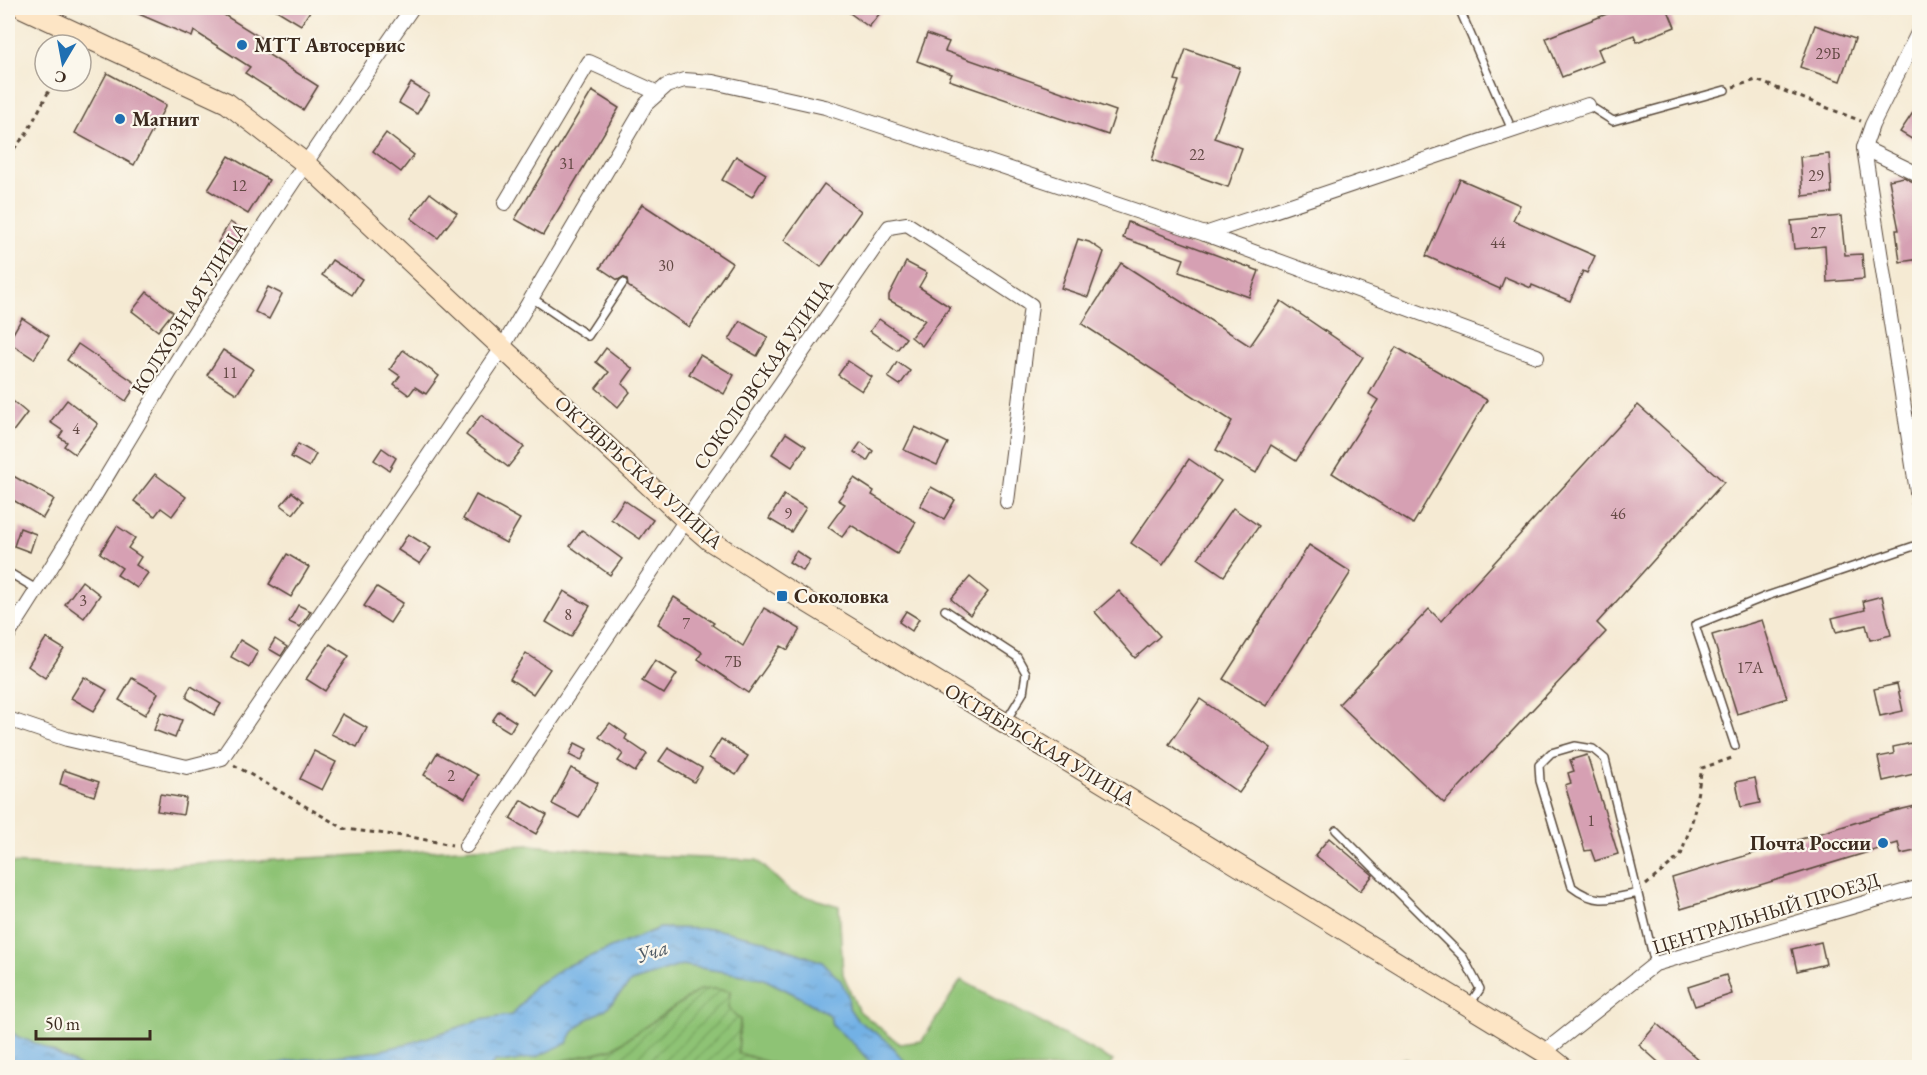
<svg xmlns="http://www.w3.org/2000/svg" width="1927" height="1075" viewBox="0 0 1927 1075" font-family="'EB Garamond',serif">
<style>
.grass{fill:#8ec375;stroke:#64764a;stroke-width:1.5}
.forest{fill:url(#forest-firs);stroke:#566a42;stroke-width:1.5}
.garden{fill:url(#garden-furrows);stroke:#64764a;stroke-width:1.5}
.water{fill:url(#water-ripples);stroke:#566e82;stroke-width:1.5}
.building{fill:#d6a0b3}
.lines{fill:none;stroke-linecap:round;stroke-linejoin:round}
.lane-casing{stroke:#574739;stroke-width:10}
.street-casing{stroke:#574739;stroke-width:16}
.secondary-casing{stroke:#574739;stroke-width:22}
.path{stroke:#574739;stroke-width:3;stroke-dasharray:4.5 4.5;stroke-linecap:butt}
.lane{stroke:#fff;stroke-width:7}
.street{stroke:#fff;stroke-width:14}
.secondary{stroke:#fde5c5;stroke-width:20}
.poi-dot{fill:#1f6fb2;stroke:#fbf7ec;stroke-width:2}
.labels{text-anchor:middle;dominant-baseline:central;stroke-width:4.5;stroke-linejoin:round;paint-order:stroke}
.number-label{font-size:16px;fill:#624843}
.poi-label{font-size:20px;font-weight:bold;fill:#3b2a1e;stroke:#fbf7ec;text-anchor:start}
.street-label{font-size:20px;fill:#3b2a1e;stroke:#fbf7ec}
.water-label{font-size:21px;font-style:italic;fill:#4e5964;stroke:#fbf7ec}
</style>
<defs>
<pattern id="forest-firs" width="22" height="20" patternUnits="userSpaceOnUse" patternTransform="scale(1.5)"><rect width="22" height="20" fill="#72a966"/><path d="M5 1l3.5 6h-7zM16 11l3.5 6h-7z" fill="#5f8a53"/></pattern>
<pattern id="garden-furrows" width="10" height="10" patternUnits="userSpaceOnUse" patternTransform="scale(1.5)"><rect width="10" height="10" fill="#8ec375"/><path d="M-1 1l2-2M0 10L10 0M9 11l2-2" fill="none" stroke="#759f5f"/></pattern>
<pattern id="water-ripples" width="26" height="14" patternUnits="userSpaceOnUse" patternTransform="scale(1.5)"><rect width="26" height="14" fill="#72b1e5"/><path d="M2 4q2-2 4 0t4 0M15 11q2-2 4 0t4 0" fill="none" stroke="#5f90b9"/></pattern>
</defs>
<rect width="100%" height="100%" fill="#fbf7ec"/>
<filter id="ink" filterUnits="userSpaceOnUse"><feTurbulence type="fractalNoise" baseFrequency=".0167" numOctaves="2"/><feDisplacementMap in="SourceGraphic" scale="12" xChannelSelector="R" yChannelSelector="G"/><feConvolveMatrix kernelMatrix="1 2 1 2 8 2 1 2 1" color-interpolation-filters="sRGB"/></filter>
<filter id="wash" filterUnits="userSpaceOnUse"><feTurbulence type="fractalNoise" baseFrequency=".008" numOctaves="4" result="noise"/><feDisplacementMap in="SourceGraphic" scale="24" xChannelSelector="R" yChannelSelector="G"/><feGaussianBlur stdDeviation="1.35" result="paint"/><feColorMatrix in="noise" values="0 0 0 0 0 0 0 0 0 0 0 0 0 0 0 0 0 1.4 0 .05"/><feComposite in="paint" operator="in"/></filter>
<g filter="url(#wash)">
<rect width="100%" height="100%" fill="#f5ead3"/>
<!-- grass -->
<g class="grass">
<polygon points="529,845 652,856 757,860 791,892 839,906 843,974 858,1010 900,1044 922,1041 961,980 1113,1061 1108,1068 936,1068 906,1063 886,1040 857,1020 849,1008 848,996 822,962 762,940 714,929 660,928 564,967 550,977 534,986 524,1001 513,1015 481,1020 404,1045 373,1052 289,1061 262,1067 251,1067 247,1063 243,1068 81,1067 40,1045 18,1037 8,1028 8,863 120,869"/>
<polygon points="682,965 762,978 798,996 830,1015 832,1025 856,1046 874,1067 783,1067 738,1053 740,1020 728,1008 730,991 700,990 612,1049 537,1067 490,1068 495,1061 508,1062 567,1043 573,1032 586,1020 606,1009 631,982"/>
</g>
<!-- forest -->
<polygon class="forest" points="1405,1058 1417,1067 1385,1067"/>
<!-- garden -->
<polygon class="garden" points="713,989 730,991 728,1008 740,1020 738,1053 783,1067 537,1067 612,1049 700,990"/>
<!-- water -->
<g class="water">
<polygon points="660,928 714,929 762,940 822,962 841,981 848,996 849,1008 857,1020 886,1040 906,1063 908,1067 874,1067 856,1046 832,1025 830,1015 798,996 762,978 682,965 631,982 606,1009 586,1020 573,1032 567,1043 536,1057 508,1062 495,1061 490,1068 262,1067 289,1061 373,1052 404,1045 481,1020 512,1015 524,1001 534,986 550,977 564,967"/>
<polygon points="8,1028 18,1037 40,1045 81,1067 8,1067"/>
</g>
<g id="blocks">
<!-- building -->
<g class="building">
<polygon points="125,8 213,8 266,41 261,50 318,86 303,110 245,73 250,67 194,31 192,37"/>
<polygon points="273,8 312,8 301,25"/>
<polygon points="843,8 884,8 869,27"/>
<polygon points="1622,8 1667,8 1675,27 1637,42 1634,35 1598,49 1603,61 1562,77 1546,38"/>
<polygon points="1815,25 1855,39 1840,81 1800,67"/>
<polygon points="927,34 949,42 945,51 1116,111 1108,135 949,80 952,74 917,61"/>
<polygon points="1186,49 1240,68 1214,138 1242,148 1228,187 1152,160 1179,81 1175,80"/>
<polygon points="107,73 166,105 134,165 75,133"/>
<polygon points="411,83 429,94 417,114 399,103"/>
<polygon points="592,91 619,108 543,235 515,219"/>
<polygon points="1920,102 1920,144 1900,132"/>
<polygon points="386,133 414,155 401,172 373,151"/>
<polygon points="1829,154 1832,193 1803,196 1800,157"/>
<polygon points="229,156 269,180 248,214 208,190"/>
<polygon points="736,156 766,174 752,197 722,180"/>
<polygon points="1904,177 1915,183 1920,204 1920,259 1900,262 1896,230 1899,230 1889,180"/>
<polygon points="1460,179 1520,205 1513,220 1595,256 1587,273 1583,271 1570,301 1532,285 1531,288 1505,277 1500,289 1426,256"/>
<polygon points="824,184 861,211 821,267 784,240"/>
<polygon points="430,193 457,213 438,238 411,218"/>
<polygon points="642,204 732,263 689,327 628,286 627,279 623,277 618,280 600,268"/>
<polygon points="1841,216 1845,255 1862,254 1864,279 1827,282 1825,246 1794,249 1791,221"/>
<polygon points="230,222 245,232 234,252 218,242"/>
<polygon points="1128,222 1259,271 1249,297 1179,272 1184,259 1123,238"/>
<polygon points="1078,239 1089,242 1104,252 1088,297 1061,288"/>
<polygon points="332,260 362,279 352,295 322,275"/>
<polygon points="906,262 927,273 919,287 950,307 922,346 911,337 925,320 889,300 889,295"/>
<polygon points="1121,263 1250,346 1281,301 1363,357 1296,461 1271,445 1256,473 1216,450 1232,421 1082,324"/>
<polygon points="268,287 282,294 269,319 255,312"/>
<polygon points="147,292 173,312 158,331 132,311"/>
<polygon points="22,318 49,336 34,359 8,342"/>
<polygon points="879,319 906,338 897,350 870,331"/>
<polygon points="740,321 768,337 757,356 729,340"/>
<polygon points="78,344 137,384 126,401 67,360"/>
<polygon points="1396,347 1487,400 1413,524 1332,473 1378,400 1369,394"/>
<polygon points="606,348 633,369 622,384 630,392 618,407 596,388 609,372 596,362"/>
<polygon points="223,350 253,369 237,394 207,375"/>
<polygon points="403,350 439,376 426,394 415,387 409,395 394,384 400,376 390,369"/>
<polygon points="700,355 734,375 724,394 689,374"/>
<polygon points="848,361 872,377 862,391 838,375"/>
<polygon points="897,362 910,371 900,385 888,377"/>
<polygon points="8,397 27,413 8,438"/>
<polygon points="67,400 98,424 75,454 64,446 67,442 59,437 63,431 50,422"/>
<polygon points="1638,405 1724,482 1597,623 1606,632 1444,803 1339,704 1429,609 1441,621"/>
<polygon points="481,415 524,447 508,467 466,435"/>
<polygon points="915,427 948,443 937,465 904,450"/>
<polygon points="786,433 806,446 792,467 772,454"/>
<polygon points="861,442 873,451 867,461 854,452"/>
<polygon points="298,444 316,454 309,467 291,457"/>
<polygon points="382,448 396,458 389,470 374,460"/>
<polygon points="1189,459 1221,481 1163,565 1131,543"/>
<polygon points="8,473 54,499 43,518 8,497"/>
<polygon points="155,474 186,497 172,516 161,508 155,516 134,501"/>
<polygon points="854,478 874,491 872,495 916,522 897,554 851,525 842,537 828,527 845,504 838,500"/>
<polygon points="931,487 955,500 944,519 920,506"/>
<polygon points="292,492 303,501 293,514 281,505"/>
<polygon points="476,495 520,519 506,543 463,519"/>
<polygon points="784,495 806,508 791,532 769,519"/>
<polygon points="624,500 653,520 640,539 611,519"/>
<polygon points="1233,508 1259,526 1224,576 1198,558"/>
<polygon points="117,526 135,538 128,548 141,557 136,565 148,573 137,588 117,575 122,568 100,553"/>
<polygon points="20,528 36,534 30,552 14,546"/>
<polygon points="582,530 622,559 610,575 570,546"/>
<polygon points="408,534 431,548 420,564 398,550"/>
<polygon points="1309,545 1351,572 1266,706 1223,679"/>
<polygon points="796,551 810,560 803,571 789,562"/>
<polygon points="287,554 309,567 291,597 269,584"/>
<polygon points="970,577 988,592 970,615 951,599"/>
<polygon points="82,581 100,595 84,618 65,604"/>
<polygon points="377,587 403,603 390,623 364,606"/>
<polygon points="564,591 590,606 571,637 546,622"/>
<polygon points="1119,591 1160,636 1135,658 1095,612"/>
<polygon points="1882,596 1891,635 1870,640 1866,625 1836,632 1832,618 1865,610 1863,601"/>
<polygon points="674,597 714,623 712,625 743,646 764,608 800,629 788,650 781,646 748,693 698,659 702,652 658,624"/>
<polygon points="298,605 311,611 300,627 289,622"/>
<polygon points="906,611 919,619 912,631 899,622"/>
<polygon points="1762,620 1787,698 1737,714 1712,635"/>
<polygon points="46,638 64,649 45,678 28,666"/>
<polygon points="275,639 287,647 281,656 269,649"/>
<polygon points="240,640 258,651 249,667 231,657"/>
<polygon points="330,644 349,656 325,691 306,679"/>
<polygon points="526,653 550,669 533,694 510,679"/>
<polygon points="655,660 677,674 664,694 642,681"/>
<polygon points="84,677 107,690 94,711 71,698"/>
<polygon points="132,678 158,693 145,715 119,700"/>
<polygon points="1897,684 1903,711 1880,716 1874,689"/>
<polygon points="191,686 221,704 214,715 187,698 187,693"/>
<polygon points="1200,699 1271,748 1239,793 1169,744"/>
<polygon points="499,711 516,722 510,732 492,721"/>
<polygon points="161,712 182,720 175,738 154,730"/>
<polygon points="342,714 367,728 357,747 331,734"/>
<polygon points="610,723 627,735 625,739 647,754 635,772 618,761 623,754 599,737"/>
<polygon points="721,739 748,756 736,775 709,758"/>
<polygon points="575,743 587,749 581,761 569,755"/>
<polygon points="1912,743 1918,773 1883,781 1878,757 1894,754 1893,747"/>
<polygon points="668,748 702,768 694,782 659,761"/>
<polygon points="314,751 336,762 322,790 300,779"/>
<polygon points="437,753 478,775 465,798 424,775"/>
<polygon points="1587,755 1618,854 1595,861 1591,850 1585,851 1565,785 1571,783 1568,773 1574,771 1570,760"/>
<polygon points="571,768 598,783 579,818 552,804"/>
<polygon points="64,770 99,782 94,796 60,784"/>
<polygon points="1755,778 1760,803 1741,807 1736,782"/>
<polygon points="160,794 186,798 183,815 157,811"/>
<polygon points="521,800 547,815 536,834 510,819"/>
<polygon points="1920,805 1920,850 1901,854 1898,843 1681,909 1672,878 1894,811"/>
<polygon points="1329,838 1373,875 1360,891 1315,855"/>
<polygon points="1821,942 1826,964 1797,971 1792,949"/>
<polygon points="1726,975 1732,994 1695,1006 1688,987"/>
<polygon points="1657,1024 1708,1068 1665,1068 1639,1045"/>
</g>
</g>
</g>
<g filter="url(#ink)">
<use href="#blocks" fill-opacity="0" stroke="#574739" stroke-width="1.5"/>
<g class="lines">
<defs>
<g id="lane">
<polyline points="1459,8 1512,130"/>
<polyline points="1588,105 1613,121 1725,90"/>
<polyline points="532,298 588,336 623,283"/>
<polyline points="8,572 38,590"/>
<polyline points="945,610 1017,657 1026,673 1023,693 1006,721"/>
<polyline points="1735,746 1695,625 1767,596 1920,544"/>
<polyline points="1336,830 1463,957 1480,989 1470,1004"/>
<path d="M1638,893c-27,6 -43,12 -66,-6l-32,-106 -1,-16 12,-12 24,-7 18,3 12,10 50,205"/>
</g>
<g id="street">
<polyline points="1920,29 1872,125 1864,148 1920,511"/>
<polyline points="1864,148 1920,175"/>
<polyline points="505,203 589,62 658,93"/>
<polyline points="1205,234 1588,105"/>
<path d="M8,635c66,-100 125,-206 190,-308 69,-108 141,-214 214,-319"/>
<polyline points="8,719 67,739 187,767 222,758 502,348 646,104 666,86 684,80 713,82 825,107 1205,234 1537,356"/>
<polyline points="466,846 686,520 889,227 907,224 1031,305 1007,502"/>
<polyline points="1544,1052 1655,964 1920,887"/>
</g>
<polyline id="secondary" points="23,8 227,103 305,163 686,520 709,540 789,591 1544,1052 1564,1068"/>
</defs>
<!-- lane casing -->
<use href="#lane" class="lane-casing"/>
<!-- street casing -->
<use href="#street" class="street-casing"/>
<!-- secondary casing -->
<use href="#secondary" class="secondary-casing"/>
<!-- path -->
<g class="path">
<polyline points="1733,87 1756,80 1861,121"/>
<polyline points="8,156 27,133 54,81"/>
<polyline points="234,765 345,829 411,837 452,845"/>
<polyline points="1646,885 1681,855 1693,818 1702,768 1735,757"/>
</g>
<!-- lane -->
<use href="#lane" class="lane"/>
<!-- street -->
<use href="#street" class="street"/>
<!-- secondary -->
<use href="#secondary" class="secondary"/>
</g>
</g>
<!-- markers -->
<g class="poi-dot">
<circle cx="242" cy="45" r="6"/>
<circle cx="120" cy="119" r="6"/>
<rect x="776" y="590" width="12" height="12" rx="3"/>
<circle cx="1883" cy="843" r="6"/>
</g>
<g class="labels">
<!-- number labels -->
<g class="number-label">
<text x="1828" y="53">29Б</text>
<text x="1197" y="154">22</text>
<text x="567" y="163">31</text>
<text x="1816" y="175">29</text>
<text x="239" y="185">12</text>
<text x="1818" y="232">27</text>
<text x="1498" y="242">44</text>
<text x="666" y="265">30</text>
<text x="230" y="372">11</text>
<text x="76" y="428">4</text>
<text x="788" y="513">9</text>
<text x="1618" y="513">46</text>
<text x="83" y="600">3</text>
<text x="568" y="614">8</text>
<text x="686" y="623">7</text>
<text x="733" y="661">7Б</text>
<text x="1750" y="667">17А</text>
<text x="451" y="775">2</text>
<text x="1591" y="820">1</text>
</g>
<!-- poi labels -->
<g class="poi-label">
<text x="254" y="45">МТТ Автосервис</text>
<text x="132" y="119">Магнит</text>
<text x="794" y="596">Соколовка</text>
<text x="1871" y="843" text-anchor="end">Почта России</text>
</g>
<!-- street labels -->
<g class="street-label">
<text transform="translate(189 308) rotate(-58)">КОЛХОЗНАЯ УЛИЦА</text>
<text transform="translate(763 374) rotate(-55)">СОКОЛОВСКАЯ УЛИЦА</text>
<text transform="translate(639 472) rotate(42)">ОКТЯБРЬСКАЯ УЛИЦА</text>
<text transform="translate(1040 744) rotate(31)">ОКТЯБРЬСКАЯ УЛИЦА</text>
<text transform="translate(1766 913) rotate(-17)">ЦЕНТРАЛЬНЫЙ ПРОЕЗД</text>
</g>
<!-- water labels -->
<g class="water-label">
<text transform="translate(652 951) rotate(-18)">Уча</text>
</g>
</g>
<!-- margin -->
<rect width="1927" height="1075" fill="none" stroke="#fbf7ec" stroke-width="30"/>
<!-- north arrow -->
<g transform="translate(63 63) rotate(190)"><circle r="28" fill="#fbf7ec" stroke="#aea59a" stroke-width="1.5"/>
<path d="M0-4.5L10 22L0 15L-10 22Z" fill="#1f6fb2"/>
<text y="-9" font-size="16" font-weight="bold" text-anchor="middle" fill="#3b2a1e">С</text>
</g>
<!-- scale -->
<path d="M36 1030v9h114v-9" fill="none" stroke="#3b2a1e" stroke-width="3"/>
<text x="45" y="1030" font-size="18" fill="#3b2a1e" stroke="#fbf7ec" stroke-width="4.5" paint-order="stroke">50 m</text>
</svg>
